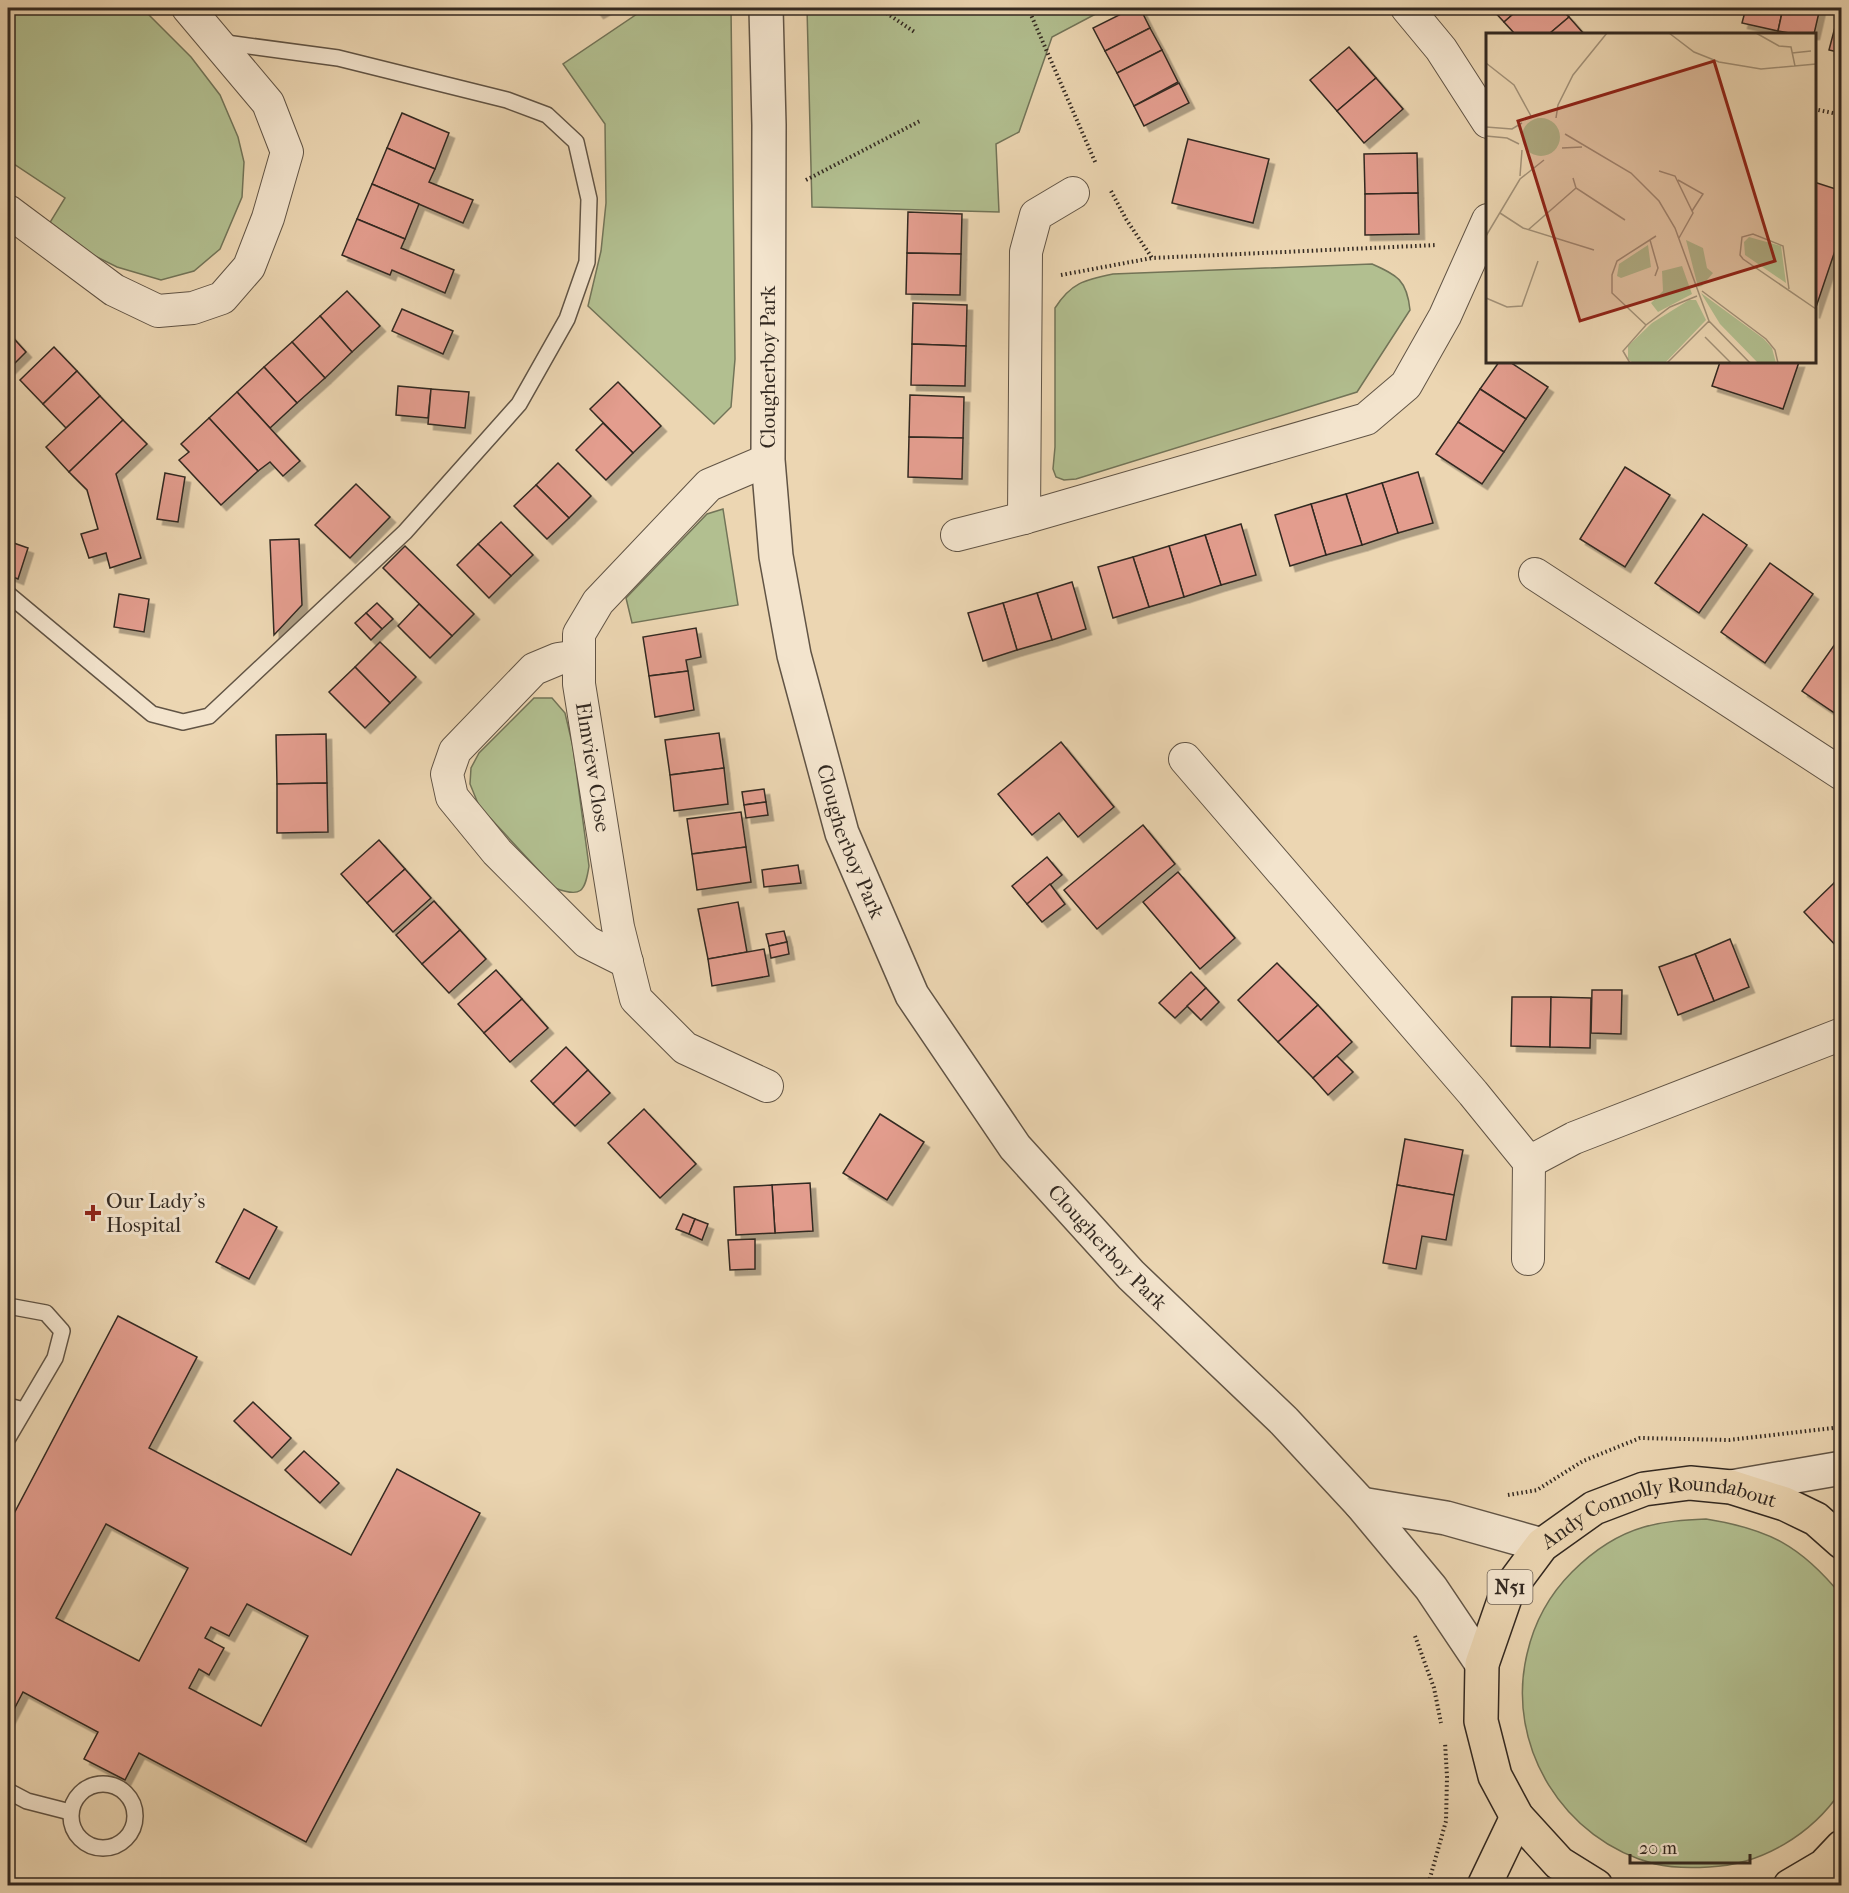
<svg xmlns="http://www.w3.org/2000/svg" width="1849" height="1893" viewBox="0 0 1849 1893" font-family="'IM FELL French Canon',serif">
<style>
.green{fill:#b2bf90;stroke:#727458;stroke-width:1.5}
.building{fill:#e39d8e;stroke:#332921;stroke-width:1.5;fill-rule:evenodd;filter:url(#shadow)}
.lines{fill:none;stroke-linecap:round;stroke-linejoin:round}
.service-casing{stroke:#615445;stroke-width:18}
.minor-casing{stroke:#615445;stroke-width:34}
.tertiary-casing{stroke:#615445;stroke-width:36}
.primary-casing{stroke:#332921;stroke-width:36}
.path{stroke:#332921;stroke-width:4;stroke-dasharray:1.5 3;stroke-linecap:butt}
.service{stroke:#f3e4cd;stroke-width:15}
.minor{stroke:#f3e4cd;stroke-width:32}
.tertiary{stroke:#f3e4cd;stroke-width:33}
.primary{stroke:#ecd6b2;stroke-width:33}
.poi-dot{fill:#8f2418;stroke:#f3e4cd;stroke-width:2}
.labels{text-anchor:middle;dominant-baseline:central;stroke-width:6;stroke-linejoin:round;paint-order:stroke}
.shield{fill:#f3e4cd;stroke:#6d6155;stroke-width:1.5}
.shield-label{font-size:20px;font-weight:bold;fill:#332921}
.street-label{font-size:21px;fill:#332921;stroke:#f3e4cd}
.poi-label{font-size:21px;fill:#332921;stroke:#f3e4cd;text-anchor:start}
.inset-road{fill:none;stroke:#a29178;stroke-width:1.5}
.view{fill:#8f2418;fill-opacity:0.15;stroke:#8f2418;stroke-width:3}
.inset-edge{fill:none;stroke:#332921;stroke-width:3}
</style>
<defs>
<filter id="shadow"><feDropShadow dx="5.5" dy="5.5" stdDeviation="0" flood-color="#0004"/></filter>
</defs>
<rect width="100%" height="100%" fill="#ecd6b2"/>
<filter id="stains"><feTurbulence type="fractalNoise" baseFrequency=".00333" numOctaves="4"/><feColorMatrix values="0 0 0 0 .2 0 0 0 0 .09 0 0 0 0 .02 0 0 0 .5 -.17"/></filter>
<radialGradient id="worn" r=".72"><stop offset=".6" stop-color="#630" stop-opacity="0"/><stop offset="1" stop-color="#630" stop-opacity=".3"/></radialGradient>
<!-- green -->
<g class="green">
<polygon points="8,8 142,8 191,57 220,95 238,137 244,162 242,197 220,249 194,271 161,280 117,267 75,246 49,224 65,198 8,160"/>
<polygon points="646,8 731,8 735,359 731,407 714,424 588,306 601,251 606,203 605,124 563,64"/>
<polygon points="807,8 1107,8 1052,37 1019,132 996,144 999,212 812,207"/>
<path d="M1372,264c25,11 35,16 38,46l-53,82 -281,87 -12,1 -8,-3 -3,-8 2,-22v-139c16,-25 29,-28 58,-34z"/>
<polygon points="723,509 738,605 632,623 626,598 707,514"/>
<path d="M534,698h18l13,15 8,34 16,119c-4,26 -8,32 -34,22l-76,-82 -9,-22 1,-16 8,-15z"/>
<path d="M1706,1519c63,10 95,27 135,76v196c-29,43 -79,74 -132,76 -18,1 -37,1 -54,-3 -91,-23 -150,-118 -128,-210 7,-31 22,-59 45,-82 20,-20 44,-37 72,-45 21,-6 41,-7 62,-8z"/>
</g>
<!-- building -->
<g class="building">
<polygon points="594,8 607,8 598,13"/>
<polygon points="1133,8 1140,8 1150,28 1105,51 1093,28"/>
<polygon points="1491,8 1520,8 1504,22"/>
<polygon points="1520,8 1560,8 1569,17 1549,34 1515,34 1504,22"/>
<polygon points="1746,8 1783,8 1778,31 1742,23"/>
<polygon points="1783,8 1820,8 1814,34 1795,34 1778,31"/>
<polygon points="1840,8 1842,8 1842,53 1829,50"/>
<polygon points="1569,17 1584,34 1549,34"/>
<polygon points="1150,28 1162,50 1117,73 1105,51"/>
<polygon points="1349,47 1376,78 1337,111 1310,80"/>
<polygon points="1162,50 1178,82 1134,106 1117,73"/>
<polygon points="1376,78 1403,109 1364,143 1337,111"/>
<polygon points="1179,83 1189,103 1144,126 1134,106"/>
<polygon points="402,113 449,133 435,169 387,148"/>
<polygon points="1188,139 1269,159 1253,223 1172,203"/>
<polygon points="387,148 435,169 429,182 473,200 463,223 372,184"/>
<polygon points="1417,153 1418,193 1365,194 1364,154"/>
<polygon points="1814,182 1842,191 1842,230 1814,313"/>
<polygon points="372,184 419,204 405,239 357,219"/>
<polygon points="1418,193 1419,234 1365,235 1365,194"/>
<polygon points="908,212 962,214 961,254 907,253"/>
<polygon points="357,219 405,239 401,248 454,270 445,293 392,270 390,275 342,255"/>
<polygon points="907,253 961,254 960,295 906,294"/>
<polygon points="347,291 380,326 352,352 320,316"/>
<polygon points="913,303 967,305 966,346 912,344"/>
<polygon points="402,309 453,331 443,354 392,331"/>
<polygon points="320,316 352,352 325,378 292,342"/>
<polygon points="8,332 26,352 8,370"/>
<polygon points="292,342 325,378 297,403 264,367"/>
<polygon points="912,344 966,346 965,386 911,385"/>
<polygon points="54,347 77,371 43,404 20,380"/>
<polygon points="1499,362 1510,362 1548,387 1526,419 1480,389"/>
<polygon points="1720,362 1799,362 1783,409 1712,386"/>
<polygon points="264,367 297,403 270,428 237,392"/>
<polygon points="77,371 100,396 66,428 43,404"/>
<polygon points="618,382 661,426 633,453 590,409"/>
<polygon points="398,386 431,389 428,418 396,415"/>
<polygon points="431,389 469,392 465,428 428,424"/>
<polygon points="1480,389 1526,419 1504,452 1458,422"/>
<polygon points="237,392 300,461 283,476 270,462 258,471 209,418"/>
<polygon points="910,395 964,397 963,438 909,437"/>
<polygon points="100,396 123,420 69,472 46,447"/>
<polygon points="209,418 258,471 221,505 179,460 189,452 181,444"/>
<polygon points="123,420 147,444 116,474 141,558 110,568 106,553 89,558 81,534 98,529 87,490 69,472"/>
<polygon points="1458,422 1504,452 1482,484 1436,454"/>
<polygon points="603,423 633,453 606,480 576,450"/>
<polygon points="909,437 963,438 962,479 908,477"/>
<polygon points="558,463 591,496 569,518 536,485"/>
<polygon points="1625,467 1670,495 1625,567 1580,539"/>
<polygon points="1418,472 1433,523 1398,533 1382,483"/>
<polygon points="165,473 185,477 178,522 157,519"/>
<polygon points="1382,483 1398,533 1362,545 1346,494"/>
<polygon points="356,484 390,517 350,558 315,525"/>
<polygon points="536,485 569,518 547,539 514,506"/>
<polygon points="1346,494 1362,545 1326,555 1311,504"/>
<polygon points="1311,504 1326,555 1290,566 1275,515"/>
<polygon points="1703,514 1747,545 1699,613 1655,583"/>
<polygon points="501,522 533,555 511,576 478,544"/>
<polygon points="1241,524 1256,575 1221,585 1205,535"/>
<polygon points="1205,535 1221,585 1184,597 1169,546"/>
<polygon points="299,539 302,605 274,635 270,540"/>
<polygon points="8,541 28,548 18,579 8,575"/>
<polygon points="478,544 511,576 489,598 457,565"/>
<polygon points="405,546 474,614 452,636 383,568"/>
<polygon points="1169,546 1184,597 1149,607 1133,557"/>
<polygon points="1133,557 1149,607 1113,618 1098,567"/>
<polygon points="1770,563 1813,594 1765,663 1721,632"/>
<polygon points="1072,582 1086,629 1052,640 1037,593"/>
<polygon points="1037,593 1052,640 1017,650 1003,603"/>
<polygon points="119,594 149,599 144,632 114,627"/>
<polygon points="377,603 393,619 382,629 366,613"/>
<polygon points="1003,603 1017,650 983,661 968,613"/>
<polygon points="419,604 452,636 430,658 398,626"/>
<polygon points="366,613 382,629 371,640 355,623"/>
<polygon points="696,628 701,657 686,660 688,671 649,676 643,637"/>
<polygon points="1842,634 1842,718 1802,691"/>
<polygon points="380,642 416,677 390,703 355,667"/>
<polygon points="355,667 390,703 365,728 329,692"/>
<polygon points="688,671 694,710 655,717 649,676"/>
<polygon points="719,733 724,768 670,775 665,740"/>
<polygon points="326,734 327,783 277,784 276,735"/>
<polygon points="1061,742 1114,807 1078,837 1059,813 1032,835 998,794"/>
<polygon points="724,768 728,804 674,811 670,775"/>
<polygon points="327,783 328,832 277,833 277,784"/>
<polygon points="764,789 766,802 744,805 742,792"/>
<polygon points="766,802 768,815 746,818 744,805"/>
<polygon points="741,812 746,847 692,854 687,819"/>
<polygon points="1143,825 1175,864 1097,929 1064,890"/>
<polygon points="379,840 405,869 367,903 341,874"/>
<polygon points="746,847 751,882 697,890 692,854"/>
<polygon points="1047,857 1062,875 1027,904 1012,886"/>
<polygon points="798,865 801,883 764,887 762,870"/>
<polygon points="405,869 431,898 393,932 367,903"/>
<polygon points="1178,872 1235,938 1200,969 1143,902"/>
<polygon points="1842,875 1842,891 1834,883"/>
<polygon points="1834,883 1842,891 1842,948 1840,950 1804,912"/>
<polygon points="1050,884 1065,904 1042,922 1027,904"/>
<polygon points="434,901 460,930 422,964 396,935"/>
<polygon points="738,902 747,952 708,959 698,909"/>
<polygon points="460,930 486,959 449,993 422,964"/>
<polygon points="784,931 787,942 769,946 766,934"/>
<polygon points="1730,939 1749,987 1714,1001 1695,954"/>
<polygon points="787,942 789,954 771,958 769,946"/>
<polygon points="764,949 769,976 712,986 708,959"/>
<polygon points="1695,954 1714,1001 1678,1015 1659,967"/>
<polygon points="1277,963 1318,1005 1278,1042 1238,1000"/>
<polygon points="496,970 522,999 484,1033 458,1004"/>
<polygon points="1191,972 1206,988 1175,1018 1159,1003"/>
<polygon points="1206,988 1219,1002 1201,1020 1187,1006"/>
<polygon points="1592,990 1622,990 1621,1034 1591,1033"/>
<polygon points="1512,997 1551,997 1550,1047 1511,1046"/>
<polygon points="1551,997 1591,998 1590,1048 1550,1047"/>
<polygon points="522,999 548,1028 510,1062 484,1033"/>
<polygon points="1318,1005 1352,1042 1313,1078 1278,1042"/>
<polygon points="566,1047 588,1070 553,1104 531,1081"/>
<polygon points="1337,1056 1353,1072 1328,1095 1313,1078"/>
<polygon points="588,1070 610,1093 575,1126 553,1104"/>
<polygon points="644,1109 696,1164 660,1198 608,1143"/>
<polygon points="880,1114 924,1142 887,1200 843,1173"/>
<polygon points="1405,1139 1463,1150 1454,1195 1397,1185"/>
<polygon points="810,1183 813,1231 775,1233 772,1185"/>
<polygon points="772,1185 775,1233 736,1235 734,1187"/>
<polygon points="1397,1185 1454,1195 1446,1240 1422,1236 1416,1269 1383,1263"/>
<polygon points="244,1209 277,1227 249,1279 216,1262"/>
<polygon points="683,1214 695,1219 689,1234 676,1229"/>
<polygon points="695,1219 708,1224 702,1240 689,1234"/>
<polygon points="755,1239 755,1269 730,1270 728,1240"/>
<path d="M118,1316l79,41 -48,91 202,107 46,-86 83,44 -174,329 -167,-89 -14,27 -41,-21 14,-27 -75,-40 -15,29v-196zM106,1524l82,44 -49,93 -83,-43zM247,1604l61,32 -47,90 -72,-38 10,-19 10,6 15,-27 -19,-10 6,-11 18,9z"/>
<polygon points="253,1402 291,1438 272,1458 234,1421"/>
<polygon points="304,1451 339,1483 320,1503 285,1470"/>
</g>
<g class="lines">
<defs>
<g id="service">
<polyline points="8,594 152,714 183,722 209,716 405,532 519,404 567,319 587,262 589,199 576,142 547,115 507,100 338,58 219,42"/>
<polyline points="8,1306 46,1313 62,1331 55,1358 8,1438"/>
<polyline points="8,1406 24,1410"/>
<circle cx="103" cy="1816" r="32"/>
<polyline points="8,1791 27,1801 70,1812"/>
</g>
<g id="minor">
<polyline points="1407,8 1441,49 1488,122"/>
<polyline points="8,211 114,290 158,311 193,308 222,298 249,267 268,218 287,152 268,103 188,8"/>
<polyline points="1024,518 1026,252 1036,215 1073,193"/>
<polyline points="957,535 1024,518 1366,419 1406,385 1445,316 1488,220"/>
<polyline points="1535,574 1842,774"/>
<polyline points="579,656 558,659 534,669 455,751 447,774 452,797 497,852 587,942 627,962"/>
<polyline points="1185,759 1473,1093 1529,1162 1528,1259"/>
<polyline points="767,1086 685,1048 636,999 618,927 579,684 579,634 598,602 709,485 768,460"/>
<polyline points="1529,1162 1574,1138 1842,1034"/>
</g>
<g id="tertiary">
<path id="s1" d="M766,8l3,117 -1,335 8,96 18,99 48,178 70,162 103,152 116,128 153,146 77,83 70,84 51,76"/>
<polyline points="1731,1487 1842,1468"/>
<polyline points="1361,1504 1446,1518 1542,1545"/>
</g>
<g id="primary">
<polyline points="1484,1886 1517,1817"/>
<path id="s2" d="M1596,1886l-37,-23 -42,-46 -22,-41 -14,-55 1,-57 25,-72 35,-47 52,-37 50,-19 46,-6 41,4 54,17 31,15 26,23"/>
<polyline points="1790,1886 1824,1866 1842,1847"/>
</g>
</defs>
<!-- service casing -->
<use href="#service" class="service-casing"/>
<!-- minor casing -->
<use href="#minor" class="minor-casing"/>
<!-- tertiary casing -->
<use href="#tertiary" class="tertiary-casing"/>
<!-- primary casing -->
<use href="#primary" class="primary-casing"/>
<!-- path -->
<g class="path">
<polyline points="879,8 916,33"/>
<polyline points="1028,8 1096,164"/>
<polyline points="1814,109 1842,115"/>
<polyline points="806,180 920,121"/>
<polyline points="1111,191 1126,219 1152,258 1437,245"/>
<polyline points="1061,275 1152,258"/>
<polyline points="1508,1495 1537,1490 1583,1461 1640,1438 1729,1440 1842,1427"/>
<polyline points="1415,1636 1434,1688 1441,1723"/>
<polyline points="8,1881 15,1886"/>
<polyline points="1424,1886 1430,1878 1446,1821 1447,1777 1445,1742"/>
</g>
<!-- service -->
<use href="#service" class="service"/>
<!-- minor -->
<use href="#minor" class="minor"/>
<!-- tertiary -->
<use href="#tertiary" class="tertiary"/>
<!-- primary -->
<use href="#primary" class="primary"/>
</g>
<!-- markers -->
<path class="poi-dot" d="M90 1204h6v6h6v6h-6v6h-6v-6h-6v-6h6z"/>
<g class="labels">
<!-- shield labels -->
<rect class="shield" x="1487.5" y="1570" width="45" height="34" rx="4.5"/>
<g class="shield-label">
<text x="1510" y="1587">N51</text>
</g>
<!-- street labels -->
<g class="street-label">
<text transform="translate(768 367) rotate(-90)">Clougherboy Park</text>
<text transform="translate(593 767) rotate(81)">Elmview Close</text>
<text stroke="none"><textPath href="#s1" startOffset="844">Clougherboy Park</textPath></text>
<text stroke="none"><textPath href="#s1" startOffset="1330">Clougherboy Park</textPath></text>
<text stroke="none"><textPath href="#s2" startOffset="528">Andy Connolly Roundabout</textPath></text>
</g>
<!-- poi labels -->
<g class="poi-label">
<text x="106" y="1201">Our Lady’s<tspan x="106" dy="24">Hospital</tspan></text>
</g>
</g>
<!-- overview -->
<g transform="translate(1486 33)">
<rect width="330" height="330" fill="#ecd6b2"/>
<path d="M36 104a19 19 0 1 1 38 0a19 19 0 1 1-38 0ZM263,204l32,9 5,37 -41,-28 -1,-13zM200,207l17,8 4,20 6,5 -11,13 -4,1zM162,212l3,22 -30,11 -4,-2 2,-12zM196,233l10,28 -34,18 -7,-9 12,-12 -1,-20zM215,260l63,46 8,9 4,15h-18l-38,-39zM203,267h7l10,20 -41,43h-32l-5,-4v-13l24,-23z" fill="#b2bf90"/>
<path class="inset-road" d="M183,0l25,19 25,10 42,7 55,-5M270,0l23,13 12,1 4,19M306,20l19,-2M0,30l28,22 17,31M70,85l2,-13 15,-30 34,-42M0,94l26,2 10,-6M79,101l66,39 28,28 16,27 34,93 41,42M0,103l21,2 12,6M76,115l20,-1M173,138l16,5 18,37 -14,25M34,143l2,-26M87,145l3,10 49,32M192,147l25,14 -11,17M14,180l23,15 71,22M42,197l48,-42M0,203l34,-57 24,-19M164,207l8,28 -3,8M303,256l-6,-43 -30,-12 -11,3 -2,18 3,4 73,50M216,258l64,48 9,11 3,13M0,265l21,9 15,-1 16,-45M160,292l-34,-32v-18l5,-14 39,-25M219,304l26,26M144,330l-7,-12 23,-26 24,-18 27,-11M181,330l42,-42"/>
<path class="view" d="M228,28l61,200 -195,60 -62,-200z"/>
<rect width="330" height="330" class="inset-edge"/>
</g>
<!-- margin -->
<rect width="1849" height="1893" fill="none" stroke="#ecd6b2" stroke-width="30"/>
<rect x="9" y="9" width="1831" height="1875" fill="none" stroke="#332921" stroke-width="3"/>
<rect x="15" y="15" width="1819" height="1863" fill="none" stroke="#332921" stroke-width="1.5"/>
<!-- scale -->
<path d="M1630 1854v9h120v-9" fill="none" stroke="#332921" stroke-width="3"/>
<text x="1639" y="1854" font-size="18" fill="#332921" stroke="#f3e4cd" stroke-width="4.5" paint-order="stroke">20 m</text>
<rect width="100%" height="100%" filter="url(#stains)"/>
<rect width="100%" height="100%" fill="url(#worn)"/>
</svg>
